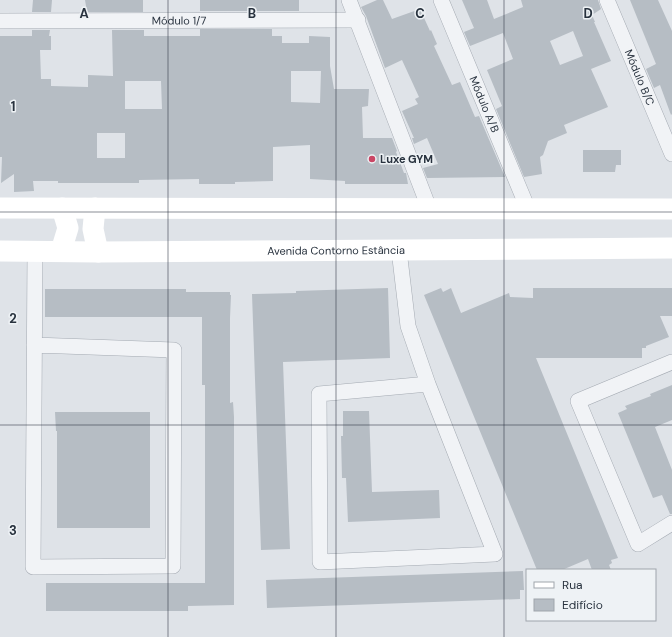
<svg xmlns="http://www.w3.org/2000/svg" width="672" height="637" viewBox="0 0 672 637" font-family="'DM Sans',sans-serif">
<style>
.building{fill:#b6bdc4;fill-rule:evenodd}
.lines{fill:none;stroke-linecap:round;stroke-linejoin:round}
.street-casing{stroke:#a4aab2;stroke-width:16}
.street{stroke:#f1f3f6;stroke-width:15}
.secondary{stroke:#fff;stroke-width:21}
.grid{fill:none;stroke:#28323e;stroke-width:1;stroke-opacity:0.55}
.poi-dot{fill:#ca4665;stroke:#eef2f5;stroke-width:1.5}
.labels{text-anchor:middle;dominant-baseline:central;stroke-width:3;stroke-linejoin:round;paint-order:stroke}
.street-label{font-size:11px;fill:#28323e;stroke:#eef2f5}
.poi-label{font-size:11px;font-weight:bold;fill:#28323e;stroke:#eef2f5;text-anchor:start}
.grid-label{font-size:13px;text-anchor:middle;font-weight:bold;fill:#28323e;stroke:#eef2f5;stroke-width:3;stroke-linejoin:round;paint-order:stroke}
</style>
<rect width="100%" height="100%" fill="#dfe3e8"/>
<!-- building -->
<g class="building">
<polygon points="33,0 52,0 51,12 32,12"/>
<polygon points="85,0 143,0 143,12 87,12"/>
<rect x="200" y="0" width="99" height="11"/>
<polygon points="377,0 383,0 392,19 420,9 430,31 431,30 437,44 434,46 452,85 460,82 475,117 479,116 505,177 427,178 423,168 438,164 427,138 414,144 412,138 414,138 402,111 418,104 415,99 419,97 402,60 385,68 366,16 361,7"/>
<path d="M462,0h25l7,19 29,-12 -2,-7h77l3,9 -9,6 3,7h-1l17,39 -20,8 17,38 -44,18 3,8 -19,8 -5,14 -3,2 2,17 -18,3 -28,-68 6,-3 -15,-36 26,-11 -10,-26 -33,13 -6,-14 10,-4zM573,31l10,25 -23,9 -10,-24z"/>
<polygon points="630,0 658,0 672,31 672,114 671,115 660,85 654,88 646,69 656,64"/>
<path d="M200,29h72v7h10v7h27v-7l21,1v29l4,23h35l-1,17 -6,1 1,31h29l5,13 -1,1 8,21h2l2,11h-63v-3l-35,-2v-34l-37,2v34l-38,1v2h-36v-5l-60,1v3h-81v-2h-25l1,10 -20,1v-18l-13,9 1,-26h-2v-121h32v-6h18l-1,6h2v14h-11l1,29h10v7l37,1v-12l25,1 -1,-46h32v6h56zM291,71h30l-1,32 -29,-1zM125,81h36l1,28h-37zM97,133h28v25h-28z"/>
<polygon points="583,150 621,150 621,165 616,165 615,172 583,172"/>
<polygon points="388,288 390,358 283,362 290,549 261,550 252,294 296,293 296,291"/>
<polygon points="441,288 443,292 451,288 461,313 509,293 510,297 533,298 533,288 672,288 672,316 660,316 669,337 646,346 646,348 642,348 642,358 536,358 618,558 611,560 612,563 609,565 611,570 592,570 588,559 562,570 537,570 424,295"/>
<polygon points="45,289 186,289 186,292 230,292 230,295 231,295 230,318 230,403 233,402 234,417 234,605 188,606 188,611 46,611 46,583 205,583 205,385 202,385 202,317 45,317"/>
<polygon points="672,385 672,420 655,427 672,470 672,514 670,514 662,495 653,498 618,413 627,409 625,406 651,396 650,394"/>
<polygon points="343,411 369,411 372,492 439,490 440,518 348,522 346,478 342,478 341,436 343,436"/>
<polygon points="55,412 150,412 150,528 57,528 57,431 56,431"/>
<polygon points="523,571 524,590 520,590 520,599 267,608 266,580"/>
</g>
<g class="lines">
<defs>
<g id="street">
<polyline points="349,0 429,208"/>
<path id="s1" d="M441,0l87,209"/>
<path id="s2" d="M607,0l65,154"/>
<path id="s3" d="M0,21l358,-1"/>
<polyline points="399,250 408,326 428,384 495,554 320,562 319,394 428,384"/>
<polyline points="34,345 174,350 173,566 33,567 35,251"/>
<polyline points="672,362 578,401 638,544 672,523"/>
</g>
</defs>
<!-- street casing -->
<use href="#street" class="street-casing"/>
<!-- street -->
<use href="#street" class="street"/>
<!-- secondary -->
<g class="secondary">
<polyline points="0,208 672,209"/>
<polyline points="95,208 93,229 98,252"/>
<path id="s4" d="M0,251l98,1 574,-4"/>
<polyline points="61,251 68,228 62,208"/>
</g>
</g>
<!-- grid -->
<path class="grid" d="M168,0v637M336,0v637M504,0v637M0,212h672M0,425h672"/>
<!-- markers -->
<circle class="poi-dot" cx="372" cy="159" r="4"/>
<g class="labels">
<!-- street labels -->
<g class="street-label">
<text stroke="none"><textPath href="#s3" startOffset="179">Módulo 1/7</textPath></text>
<text stroke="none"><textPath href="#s2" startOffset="84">Módulo B/C</textPath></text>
<text stroke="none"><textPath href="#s1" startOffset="113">Módulo A/B</textPath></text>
<text stroke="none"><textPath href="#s4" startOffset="336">Avenida Contorno Estância</textPath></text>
</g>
<!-- poi labels -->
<g class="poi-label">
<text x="380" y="159">Luxe GYM</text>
</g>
</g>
<g class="grid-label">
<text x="84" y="18">A</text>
<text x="252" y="18">B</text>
<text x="420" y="18">C</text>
<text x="588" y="18">D</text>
<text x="13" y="111">1</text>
<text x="13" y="323">2</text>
<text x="13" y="535">3</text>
</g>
<!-- legend -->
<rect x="526" y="569" width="130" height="52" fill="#eef2f5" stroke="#9fa5ac"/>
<rect x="534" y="582" width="20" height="6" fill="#ffffff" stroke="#9fa5ac"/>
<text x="562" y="589" font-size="12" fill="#28323e">Rua</text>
<rect x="534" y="599" width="20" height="12" fill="#b6bdc4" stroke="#9fa5ac"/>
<text x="562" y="609" font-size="12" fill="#28323e">Edifício</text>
</svg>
